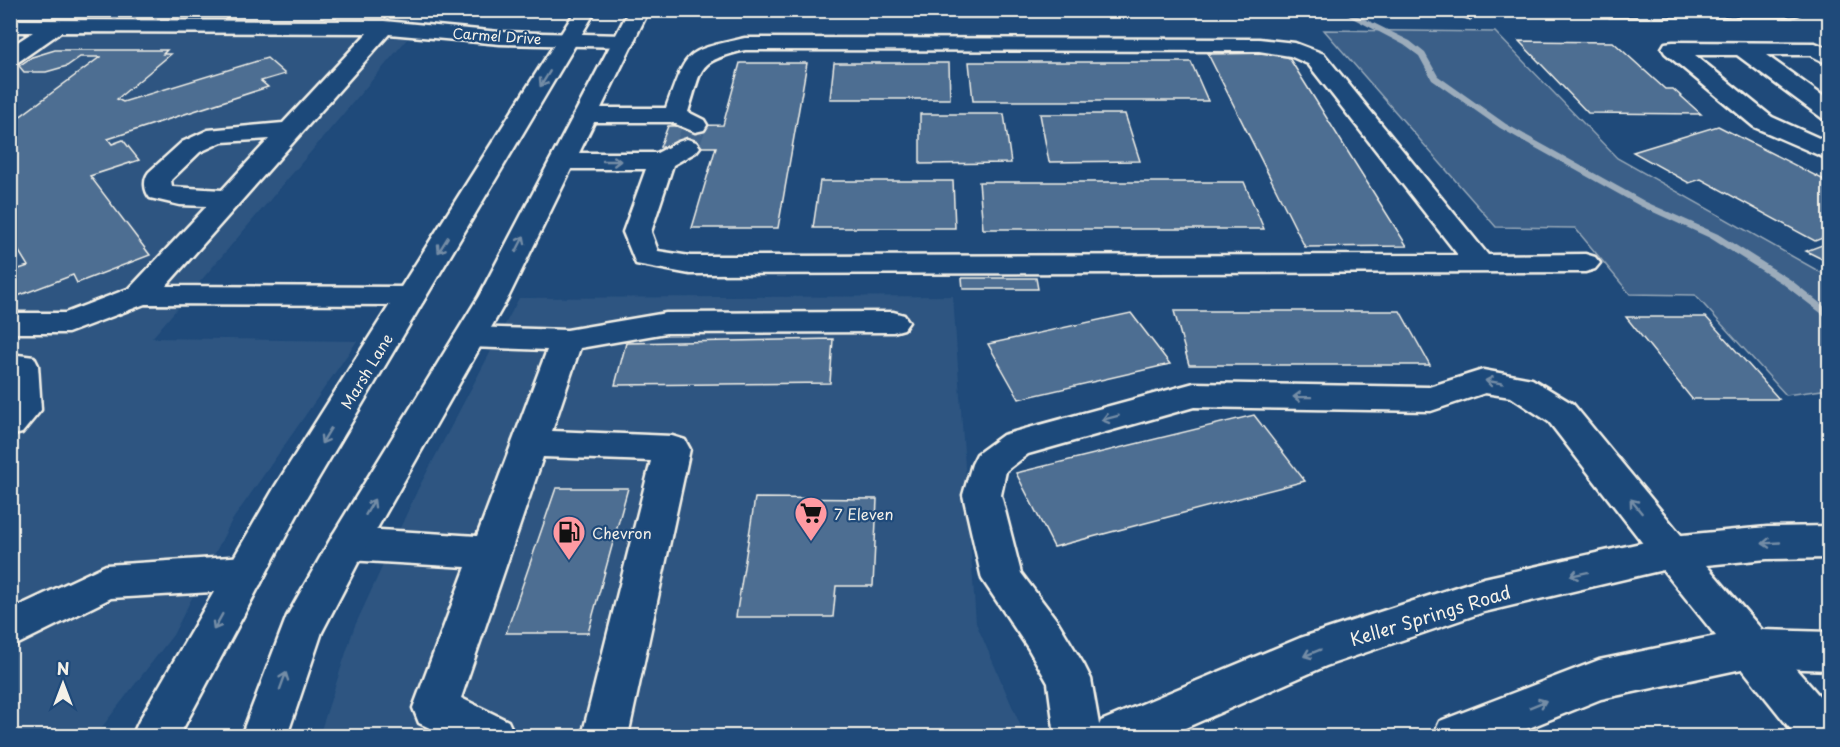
<svg xmlns="http://www.w3.org/2000/svg" width="1840" height="747" viewBox="0 0 1840 747" font-family="'Playpen Sans',sans-serif">
<style>
.built{fill:#2d5581}
.green{fill:#3a5f88;stroke:#97a8b8;stroke-width:1.5}
.lines{fill:none;stroke-linecap:round;stroke-linejoin:round}
.stream{fill:#9cacbb;fill-rule:evenodd}
.building{fill:#4d6e92;stroke:#f4f1e8;stroke-width:1.5}
.minor-tunnel{stroke:#3f638a;stroke-width:23;stroke-dasharray:23 11;stroke-linecap:butt}
.minor-casing{stroke:#f4f1e8;stroke-width:5}
.major-casing{stroke:#f4f1e8;stroke-width:5}
.minor{fill:#1f4a7a;fill-rule:evenodd}
.major{fill:#1f4a7a;fill-rule:evenodd}
.oneway{stroke:#748da6}
.labels{text-anchor:middle;dominant-baseline:central;stroke-width:4.5;stroke-linejoin:round;paint-order:stroke}
.far-street-label{font-size:14px;fill:#f4f1e8;stroke:#1f4a7a}
.street-label{font-size:15px;fill:#f4f1e8;stroke:#1f4a7a}
.poi-label{font-size:15px;fill:#f4f1e8;stroke:#1f4a7a;text-anchor:start}
.near-street-label{font-size:18px;fill:#f4f1e8;stroke:#1f4a7a}
</style>
<rect width="100%" height="100%" fill="#1f4a7a"/>
<filter id="ink" filterUnits="userSpaceOnUse"><feTurbulence type="fractalNoise" baseFrequency=".0167" numOctaves="2"/><feDisplacementMap in="SourceGraphic" scale="12" xChannelSelector="R" yChannelSelector="G"/><feConvolveMatrix kernelMatrix="1 2 1 2 8 2 1 2 1" color-interpolation-filters="sRGB"/></filter>
<g filter="url(#ink)">
<!-- built -->
<g class="built">
<polygon points="11,35 342,35 408,38 152,338 357,341 231,522 173,635 95,736 11,736"/>
<polygon points="953,296 976,623 1025,736 319,736 354,628 418,489 519,298"/>
</g>
<!-- green -->
<polygon class="green" points="1324,30 1495,32 1617,158 1829,277 1829,389 1786,395 1695,295 1630,294 1575,228 1496,227"/>
<g class="lines">
<!-- stream -->
<polygon class="stream" points="1337,10 1347,10 1410,41 1425,53 1438,76 1506,124 1646,202 1718,234 1791,280 1830,311 1830,320 1783,284 1710,238 1640,206 1500,128 1432,80 1419,56 1404,45"/>
</g>
<!-- building -->
<g class="building">
<polygon points="932,10 1011,10 1012,18 933,18"/>
<polygon points="1442,10 1487,10 1470,20"/>
<polygon points="1519,41 1613,42 1665,89 1673,89 1701,114 1588,113"/>
<polygon points="55,50 167,50 163,54 171,54 117,99 123,102 267,58 285,74 261,81 268,87 108,139 112,144 123,140 139,160 90,176 150,255 77,283 73,275 10,299 10,272 28,266 10,237 10,124 100,57 80,57 67,66 46,72 24,72 19,66 32,57"/>
<polygon points="1286,53 1407,246 1305,247 1208,54"/>
<polygon points="969,62 1191,62 1208,101 973,101"/>
<polygon points="740,63 807,63 778,228 692,228 716,147 660,147 668,126 723,125"/>
<polygon points="834,63 949,63 950,99 830,99"/>
<polygon points="920,114 1004,114 1011,163 920,164"/>
<polygon points="1040,114 1125,114 1140,161 1049,162"/>
<polygon points="1718,126 1830,183 1830,235 1815,241 1701,179 1689,183 1633,152"/>
<polygon points="820,181 953,181 955,228 813,228"/>
<polygon points="979,182 1244,182 1264,229 983,229"/>
<polygon points="1830,242 1830,263 1806,251"/>
<polygon points="962,278 1036,278 1038,289 963,289"/>
<polygon points="1174,311 1400,311 1430,365 1189,365"/>
<polygon points="1131,313 1170,364 1019,399 988,344"/>
<polygon points="1626,317 1706,317 1779,399 1692,399"/>
<polygon points="833,339 830,383 615,385 626,343"/>
<polygon points="1254,415 1305,481 1054,547 1016,473"/>
<polygon points="556,488 628,488 588,633 506,633"/>
<polygon points="755,498 877,499 873,586 836,586 833,617 736,617"/>
</g>
<g class="lines">
<!-- minor-tunnel -->
<polyline class="minor-tunnel" points="687,147 695,125"/>
<defs>
<g id="minor">
<polygon points="1600,10 1802,10 1799,14 1792,16 1610,16 1603,14"/>
<path d="M10,20l374,1 116,11 124,3 8,1 3,5 -3,5 -8,1 -124,-3 -111,-10 -223,252 245,1 11,2 4,7 -4,7 -11,2 -266,-1 -77,29h-58v-20h55l65,-25 77,-82 -27,-1 -30,-7c-6,-8 -7,-18 -1,-26l33,-30 26,-12 75,-7 84,-90 -306,-1 -43,30 -8,1v-16l23,-15h-23zM269,139l-47,51 -50,-3 -1,-7 29,-28 22,-10z"/>
<path d="M745,38l514,1 36,4 29,11 164,201 97,-1 10,3 5,6 -5,6 -10,3 -895,2 -54,-10 -13,-32 23,-63h-83l-9,-3 -4,-5 4,-5 9,-3h94l21,-11 9,-3 9,3 4,5 -4,5 -23,13 -22,67 7,19 32,5 768,-1 -150,-191 -18,-8 -31,-5 -514,-1c-50,12 -42,17 -57,62l16,8 3,5 -3,5 -9,2 -24,-10h-85l-8,-2 -4,-5 4,-5 8,-2h80c22,-59 17,-56 79,-70z"/>
<polygon points="1673,42 1815,43 1830,49 1830,65 1810,55 1766,55 1830,101 1830,120 1822,118 1737,55 1695,55 1772,117 1830,143 1830,160 1754,127 1665,53 1662,48 1665,43"/>
<polygon points="893,312 904,315 909,322 904,329 893,332 666,333 580,348 552,431 672,436 685,440 690,449 628,736 582,736 651,461 543,457 461,698 508,721 515,736 447,736 419,723 413,708 466,567 348,560 334,555 329,544 334,533 348,528 477,536 547,350 470,347 459,344 454,337 459,330 470,327 567,330 666,313"/>
<polygon points="10,354 34,357 38,365 41,410 22,433 10,436"/>
<polygon points="1483,370 1532,379 1573,404 1686,541 1692,552 1686,563 1672,568 1658,563 1549,422 1511,397 1485,393 1431,411 1194,407 1028,454 1006,471 1001,495 1021,573 1058,622 1084,665 1091,679 1101,736 1055,736 1048,683 1028,648 982,579 963,495 972,464 977,454 1003,435 1194,383 1429,387"/>
<polygon points="246,556 260,561 266,573 260,585 246,590 111,598 10,648 10,610 106,565"/>
<polygon points="1751,629 1766,635 1830,708 1830,736 1796,736 1736,661 1730,648 1736,635"/>
</g>
<g id="major">
<polygon points="576,10 596,10 303,504 179,736 132,736 139,721 276,485"/>
<polygon points="629,10 649,10 509,296 362,555 322,632 287,736 241,736 287,616 334,533 479,296"/>
<polygon points="1830,526 1830,558 1767,559 1706,565 1762,630 1830,632 1830,670 1751,667 1601,699 1509,736 1433,736 1440,721 1599,660 1716,636 1663,570 1484,612 1326,666 1167,736 1094,736 1101,721 1300,638 1484,578 1672,536 1767,527"/>
</g>
</defs>
<!-- minor casing -->
<use href="#minor" class="minor-casing"/>
<!-- major casing -->
<use href="#major" class="major-casing"/>
<!-- minor -->
<use href="#minor" class="minor"/>
<!-- major -->
<use href="#major" class="major"/>
</g>
<!-- one-way arrows -->
<defs><path id="oneway-shaft" d="M-6 0H5M1.5-3L5.5 0L1.5 3" fill="none" stroke-width="1.6" stroke-linecap="round" stroke-linejoin="round" transform="scale(1.5)"/></defs>
<g class="oneway">
<use href="#oneway-shaft" transform="translate(545 79) rotate(122)"/>
<use href="#oneway-shaft" transform="translate(612 161)"/>
<use href="#oneway-shaft" transform="translate(520 244) rotate(-63)"/>
<use href="#oneway-shaft" transform="translate(443 245) rotate(122)"/>
<use href="#oneway-shaft" transform="translate(1494 382) rotate(-170)"/>
<use href="#oneway-shaft" transform="translate(1302 397) rotate(-179)"/>
<use href="#oneway-shaft" transform="translate(1110 418) rotate(165)"/>
<use href="#oneway-shaft" transform="translate(326 436) rotate(121)"/>
<use href="#oneway-shaft" transform="translate(1636 506) rotate(-129)"/>
<use href="#oneway-shaft" transform="translate(370 507) rotate(-60)"/>
<use href="#oneway-shaft" transform="translate(1771 543) rotate(177)"/>
<use href="#oneway-shaft" transform="translate(1579 574) rotate(168)"/>
<use href="#oneway-shaft" transform="translate(218 622) rotate(119)"/>
<use href="#oneway-shaft" transform="translate(1312 653) rotate(158)"/>
<use href="#oneway-shaft" transform="translate(283 681) rotate(-70)"/>
<use href="#oneway-shaft" transform="translate(1538 704) rotate(-22)"/>
</g>
</g>
<!-- icons -->
<defs>
<symbol id="supermarket-pin" viewBox="-11 -11 22 30"><path d="M0 17L-7.5 6A9.5 9.5 0 1 1 7.5 6Z" fill="#ff9aa2" stroke="#1f4a7a"/><path d="M-6-5.5h2.5l.6 2H6L4.5 2H-2.5L-4.4-4H-6ZM-1.5 3.2a1.3 1.3 0 1 0 .1 0ZM3 3.2a1.3 1.3 0 1 0 .1 0Z" fill="#111"/></symbol>
<symbol id="fuel-pin" viewBox="-11 -11 22 30"><path d="M0 17L-7.5 6A9.5 9.5 0 1 1 7.5 6Z" fill="#ff9aa2" stroke="#1f4a7a"/><path d="M-5.5-6h7V0h2V4h1.3V-2.5L3-4.5l.8-.8L6-3V5H2.5V1h-1V6h-7ZM-4.2-4.7v3.2H.2V-4.7Z" fill="#111"/></symbol>
</defs>
<g fill-rule="evenodd">
<use href="#supermarket-pin" x="792" y="494" width="38" height="52"/>
<use href="#fuel-pin" x="550" y="513" width="38" height="52"/>
</g>
<g class="labels">
<!-- far-street labels -->
<g class="far-street-label">
<text transform="translate(497 36) rotate(4)">Carmel Drive</text>
</g>
<!-- street labels -->
<g class="street-label">
<text transform="translate(366 371) rotate(-59)">Marsh Lane</text>
</g>
<!-- poi labels -->
<g class="poi-label">
<text x="834" y="513">7 Eleven</text>
<text x="592" y="532">Chevron</text>
</g>
<!-- near-street labels -->
<g class="near-street-label">
<text transform="translate(1430 615) rotate(-17)">Keller Springs Road</text>
</g>
</g>
<!-- margin -->
<rect width="1840" height="747" fill="none" stroke="#1f4a7a" stroke-width="36"/>
<rect x="18" y="18" width="1804" height="711" fill="none" stroke="#f4f1e8" stroke-width="2" filter="url(#ink)"/>
<!-- north arrow -->
<g transform="translate(63 684)" stroke="#1f4a7a" stroke-width="4.5" paint-order="stroke">
<path d="M0-4.5L10 22L0 15L-10 22Z" fill="#f4f1e8"/>
<text y="-9" font-size="16" font-weight="bold" text-anchor="middle" fill="#f4f1e8">N</text>
</g>
</svg>
